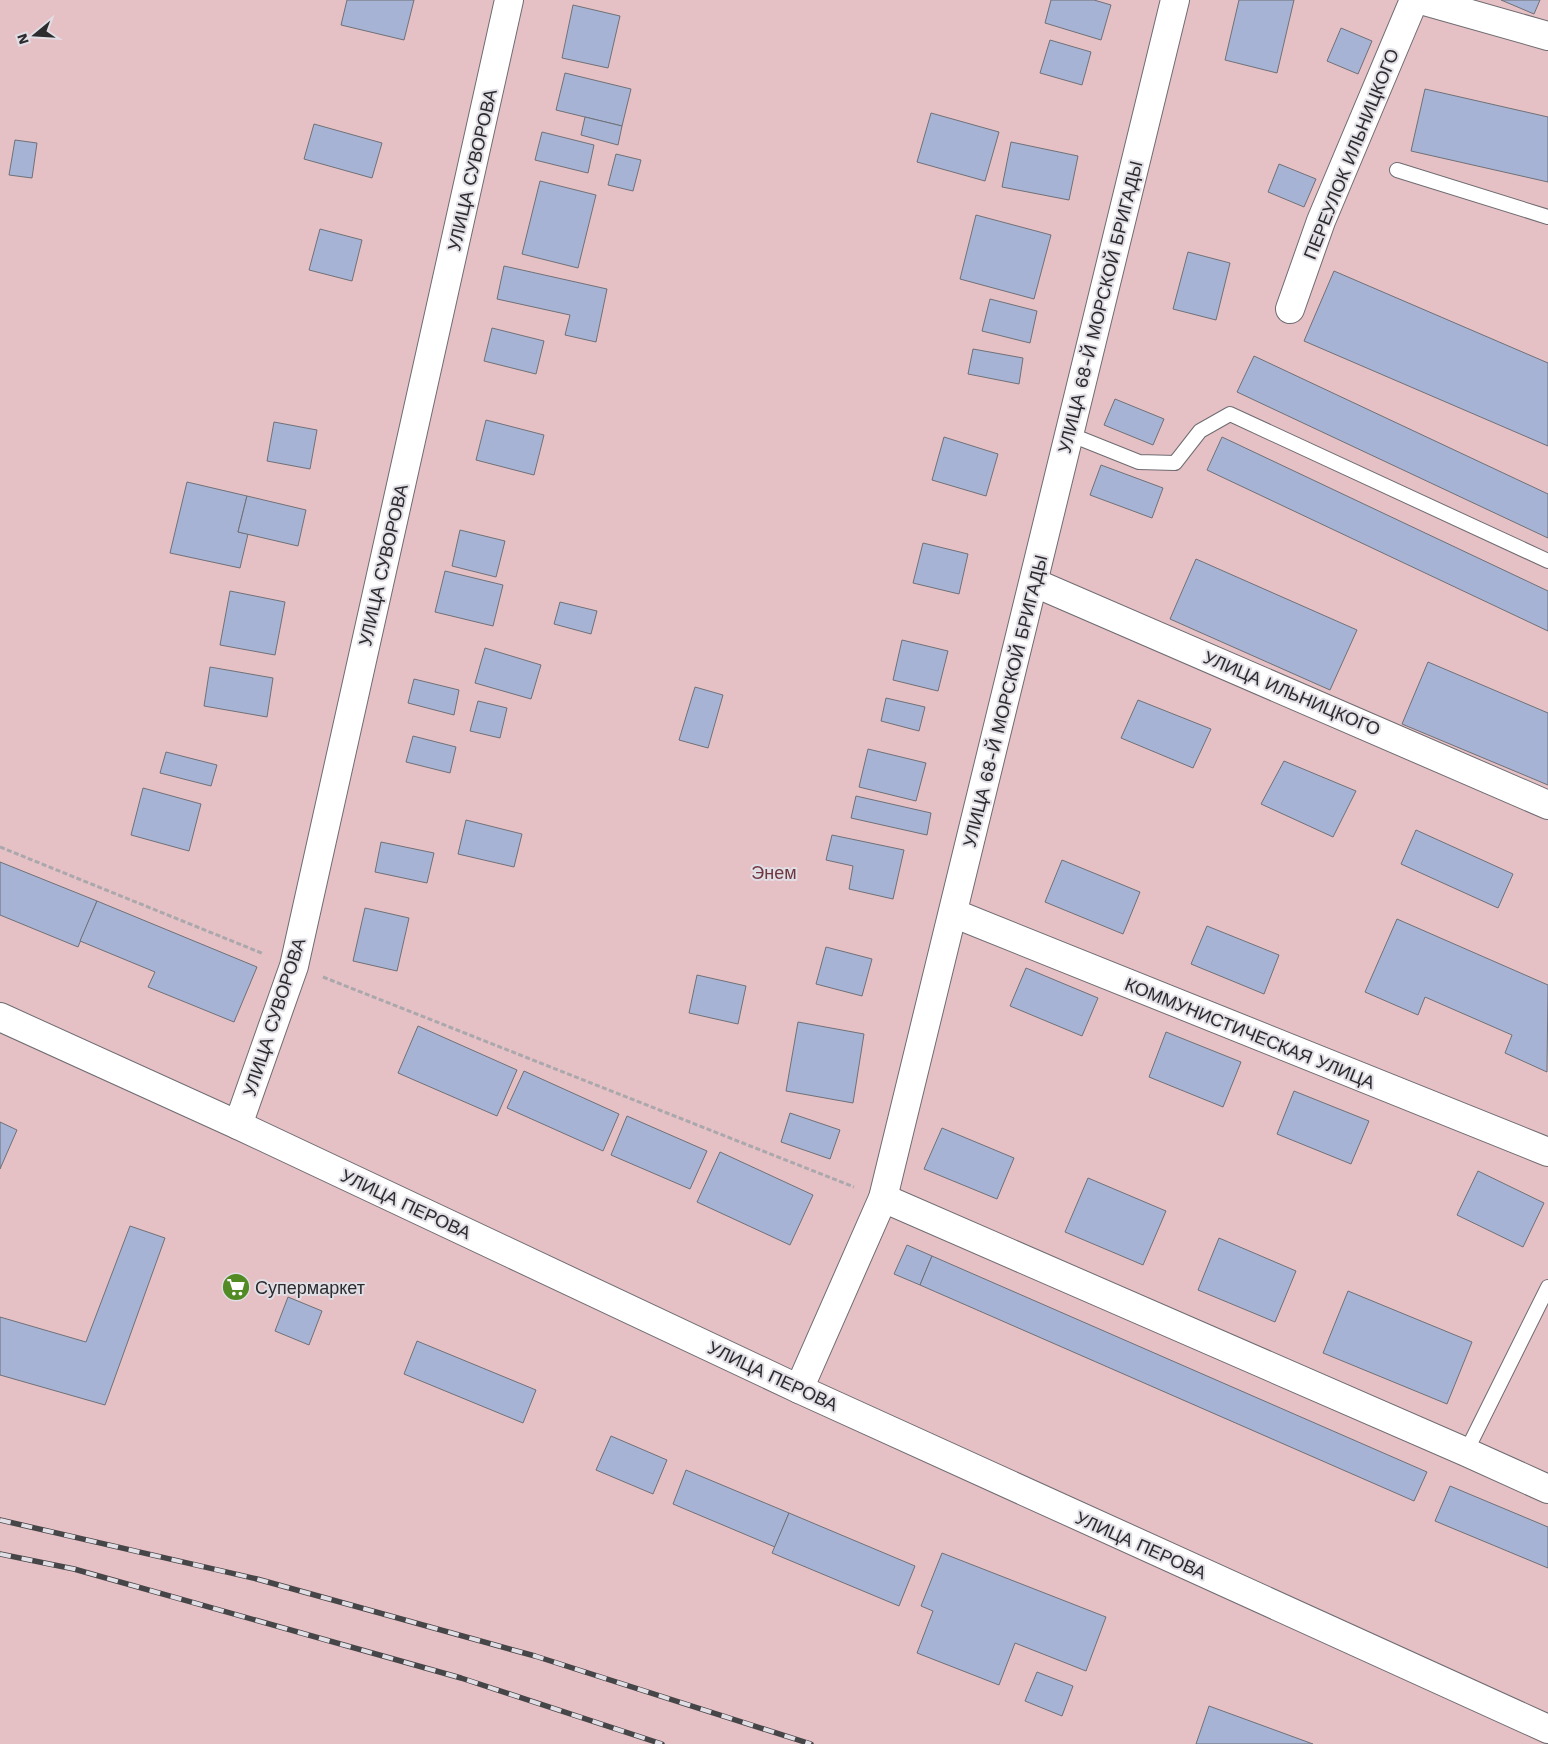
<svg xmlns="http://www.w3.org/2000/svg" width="1548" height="1744" viewBox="0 0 1548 1744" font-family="'Work Sans',sans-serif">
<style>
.green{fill:#e5c0c4}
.building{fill:#a7b3d5;stroke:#6f7177}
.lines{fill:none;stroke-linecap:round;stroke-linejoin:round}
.lane-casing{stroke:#6e6c72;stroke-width:16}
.street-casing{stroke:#6e6c72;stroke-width:30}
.highway-casing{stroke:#6e6c72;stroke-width:30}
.path{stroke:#aaa8ad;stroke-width:3;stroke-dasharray:5 2.5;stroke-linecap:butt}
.lane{stroke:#fff;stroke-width:14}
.street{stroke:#fff;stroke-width:28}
.highway{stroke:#fff;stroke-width:28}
.rail-casing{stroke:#464547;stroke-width:5.5}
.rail{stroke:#e1dee5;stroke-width:4;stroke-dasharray:11;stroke-linecap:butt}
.labels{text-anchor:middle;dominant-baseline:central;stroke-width:4;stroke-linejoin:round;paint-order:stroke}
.street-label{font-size:18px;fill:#2c2b2d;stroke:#e1dee5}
.park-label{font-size:18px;fill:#703741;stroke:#e1dee5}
.poi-label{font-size:18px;fill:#2c2b2d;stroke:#e1dee5;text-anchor:start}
</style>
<rect width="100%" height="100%" fill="#e1dee5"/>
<!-- green -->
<rect class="green" x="0" y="0" width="1548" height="1744"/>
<!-- building -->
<g class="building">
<polygon points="347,0 414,0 404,40 341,25"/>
<polygon points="1051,0 1094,0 1111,5 1101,40 1045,23"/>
<polygon points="1239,0 1294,0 1277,73 1225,60"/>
<polygon points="1501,0 1540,0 1534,14"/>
<polygon points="573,5 620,16 608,68 562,58"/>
<polygon points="1341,28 1372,41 1358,74 1327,61"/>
<polygon points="1050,40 1091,52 1082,85 1040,73"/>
<polygon points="565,73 631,89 622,126 556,110"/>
<polygon points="1425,89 1548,117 1548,182 1411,151"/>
<polygon points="931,113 999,132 985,181 917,162"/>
<polygon points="585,117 622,126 618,145 581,135"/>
<polygon points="314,124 382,143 372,178 304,159"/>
<polygon points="542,132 594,145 588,173 535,160"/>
<polygon points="15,140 37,143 32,178 9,175"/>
<polygon points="1011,142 1078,156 1069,200 1002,187"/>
<polygon points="616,154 641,160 633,191 608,185"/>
<polygon points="1279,164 1316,179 1304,207 1268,192"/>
<polygon points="540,181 596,195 578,268 522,254"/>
<polygon points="976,215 1051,235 1034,299 960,279"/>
<polygon points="320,229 362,240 352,281 309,270"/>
<polygon points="1188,252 1230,263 1216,320 1173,309"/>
<polygon points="504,266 607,289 596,342 565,335 570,315 497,299"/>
<polygon points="1334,271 1548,363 1548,446 1304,341"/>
<polygon points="990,299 1037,311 1030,343 982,331"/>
<polygon points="492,328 544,341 536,374 484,361"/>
<polygon points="973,349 1023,358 1019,384 968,374"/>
<polygon points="1254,356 1548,494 1548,538 1237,392"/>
<polygon points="1115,399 1164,419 1153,445 1104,425"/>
<polygon points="486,420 544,435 534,475 476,460"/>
<polygon points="274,422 317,430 310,469 267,461"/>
<polygon points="944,437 998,454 986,496 932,480"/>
<polygon points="1222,437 1548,591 1548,631 1207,470"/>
<polygon points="1101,465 1163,488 1152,518 1090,495"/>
<polygon points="187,482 247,496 238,532 248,534 240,568 170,553"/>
<polygon points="247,496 306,510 298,546 238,532"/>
<polygon points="460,530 505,541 496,577 452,566"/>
<polygon points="923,543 968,554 959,594 913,583"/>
<polygon points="1196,559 1357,630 1330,690 1170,619"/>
<polygon points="445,571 503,585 493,626 435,612"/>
<polygon points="230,591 285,602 275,655 220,645"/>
<polygon points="560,602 597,611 591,634 554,624"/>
<polygon points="902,640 948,651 938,691 893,680"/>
<polygon points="485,648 541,665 531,699 475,683"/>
<polygon points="1428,662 1548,713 1548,785 1402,724"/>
<polygon points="210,667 273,678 267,717 204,706"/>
<polygon points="414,679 459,690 454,715 408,703"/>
<polygon points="695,687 723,695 708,748 679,740"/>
<polygon points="886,698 925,707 919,731 881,721"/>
<polygon points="1138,700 1211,729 1193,768 1121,738"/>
<polygon points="478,701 507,708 500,738 470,731"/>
<polygon points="413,736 456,747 450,773 406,762"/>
<polygon points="868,749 926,763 916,801 859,787"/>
<polygon points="166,752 217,765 211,786 160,773"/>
<polygon points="1284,761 1356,791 1333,837 1261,804"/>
<polygon points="143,788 201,804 189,851 131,835"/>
<polygon points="856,796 931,813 927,835 851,818"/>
<polygon points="466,820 522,834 514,867 458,854"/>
<polygon points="1416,830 1513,874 1498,908 1401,864"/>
<polygon points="832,835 904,850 893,899 849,889 853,866 826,860"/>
<polygon points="381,842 434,853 427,883 375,872"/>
<polygon points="1062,860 1140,892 1123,934 1045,902"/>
<polygon points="0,862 97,901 78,947 0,915"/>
<polygon points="97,901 257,967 234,1022 148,987 155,972 80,941"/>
<polygon points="365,908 409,918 397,971 353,961"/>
<polygon points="1397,919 1548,985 1547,1072 1505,1053 1512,1035 1425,997 1418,1015 1365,992"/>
<polygon points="1207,926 1279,955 1264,994 1191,964"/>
<polygon points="826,947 872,959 862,996 816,984"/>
<polygon points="1026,968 1098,998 1082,1036 1010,1006"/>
<polygon points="697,975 746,986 738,1024 689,1013"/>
<polygon points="798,1022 864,1034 853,1103 786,1091"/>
<polygon points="418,1026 517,1070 497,1116 398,1073"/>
<polygon points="1166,1032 1241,1062 1223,1107 1149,1077"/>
<polygon points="524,1071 619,1114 603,1151 507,1108"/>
<polygon points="1294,1091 1369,1121 1351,1164 1277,1134"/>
<polygon points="790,1113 840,1130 830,1159 781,1142"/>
<polygon points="627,1116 707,1151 690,1189 611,1155"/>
<polygon points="0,1122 17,1130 0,1169"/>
<polygon points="942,1128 1014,1158 997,1199 924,1169"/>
<polygon points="720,1152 813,1195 790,1245 697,1202"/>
<polygon points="1478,1171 1544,1203 1523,1247 1457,1215"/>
<polygon points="1088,1178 1166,1211 1143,1265 1065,1232"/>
<polygon points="130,1226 165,1238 105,1405 0,1375 0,1317 86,1342"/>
<polygon points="1219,1238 1296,1271 1275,1322 1198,1290"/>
<polygon points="907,1245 932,1256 920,1285 894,1274"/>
<polygon points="932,1256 1427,1472 1414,1501 920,1285"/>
<polygon points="1348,1291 1472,1342 1447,1404 1323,1353"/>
<polygon points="288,1297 322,1311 309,1345 275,1331"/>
<polygon points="417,1341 536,1390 523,1423 404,1374"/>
<polygon points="611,1436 667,1460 653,1494 596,1470"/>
<polygon points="686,1470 789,1513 775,1547 673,1504"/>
<polygon points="1450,1486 1548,1527 1548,1568 1435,1521"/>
<polygon points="789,1513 915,1566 899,1606 772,1553"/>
<polygon points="942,1553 1106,1617 1086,1671 1015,1643 999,1685 917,1653 933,1611 921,1606"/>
<polygon points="1037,1672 1073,1686 1062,1716 1025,1701"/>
<polygon points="1209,1706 1313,1744 1196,1744"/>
</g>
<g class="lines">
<defs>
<g id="lane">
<polyline points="1397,170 1548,217"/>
<polyline points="1069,434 1139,462 1175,463 1200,431 1230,414 1548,561"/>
<polyline points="1466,1452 1548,1287"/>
</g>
<g id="street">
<polyline points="1421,0 1548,36"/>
<polyline points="1290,309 1321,221 1414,0"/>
<polyline points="1035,583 1548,805"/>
<polyline points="953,913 1548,1152"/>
<polyline points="238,1125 294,966 509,0"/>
<polyline points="883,1198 1466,1452 1548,1489"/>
<polyline points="799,1389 883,1198 1175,0"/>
</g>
<polyline id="highway" points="0,1017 238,1125 799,1389 1548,1729"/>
</defs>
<!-- lane casing -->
<use href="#lane" class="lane-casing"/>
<!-- street casing -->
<use href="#street" class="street-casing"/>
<!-- highway casing -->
<use href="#highway" class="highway-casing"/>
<!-- path -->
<g class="path">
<polyline points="0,847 264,954"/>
<polyline points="323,977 854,1187"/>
</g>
<!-- lane -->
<use href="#lane" class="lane"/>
<!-- street -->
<use href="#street" class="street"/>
<!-- highway -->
<use href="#highway" class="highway"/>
<defs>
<g id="rail">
<polyline points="0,1520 257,1579 535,1656 811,1744"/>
<polyline points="0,1554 74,1569 461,1678 662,1744"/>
</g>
</defs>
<!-- rail casing -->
<use href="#rail" class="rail-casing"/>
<!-- rail -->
<use href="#rail" class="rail"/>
</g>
<!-- icons -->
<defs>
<symbol id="supermarket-disc" viewBox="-11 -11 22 22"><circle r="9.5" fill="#528a24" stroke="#e1dee5"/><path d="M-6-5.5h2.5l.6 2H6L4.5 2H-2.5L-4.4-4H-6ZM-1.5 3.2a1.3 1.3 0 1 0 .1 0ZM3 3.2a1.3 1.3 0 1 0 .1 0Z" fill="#fff"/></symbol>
</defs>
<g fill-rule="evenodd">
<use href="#supermarket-disc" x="220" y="1271" width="32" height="32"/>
</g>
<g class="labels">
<!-- street labels -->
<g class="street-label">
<text transform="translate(1351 154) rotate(-68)">ПЕРЕУЛОК ИЛЬНИЦКОГО</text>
<text transform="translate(472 170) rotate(-77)">УЛИЦА СУВОРОВА</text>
<text transform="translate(1100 307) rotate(-76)">УЛИЦА 68-Й МОРСКОЙ БРИГАДЫ</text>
<text transform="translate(383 565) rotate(-77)">УЛИЦА СУВОРОВА</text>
<text transform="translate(1292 693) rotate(23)">УЛИЦА ИЛЬНИЦКОГО</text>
<text transform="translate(1005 701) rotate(-76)">УЛИЦА 68-Й МОРСКОЙ БРИГАДЫ</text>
<text transform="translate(274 1017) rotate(-72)">УЛИЦА СУВОРОВА</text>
<text transform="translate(1250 1033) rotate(22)">КОММУНИСТИЧЕСКАЯ УЛИЦА</text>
<text transform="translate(406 1204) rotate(25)">УЛИЦА ПЕРОВА</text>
<text transform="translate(773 1376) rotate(25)">УЛИЦА ПЕРОВА</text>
<text transform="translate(1141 1545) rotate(24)">УЛИЦА ПЕРОВА</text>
</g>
<!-- park labels -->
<g class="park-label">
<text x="774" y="872">Энем</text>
</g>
<!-- poi labels -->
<g class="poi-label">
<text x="255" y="1287">Супермаркет</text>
</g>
</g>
<!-- north arrow -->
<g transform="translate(35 35) rotate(252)" stroke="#e1dee5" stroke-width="4" paint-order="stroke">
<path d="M0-4L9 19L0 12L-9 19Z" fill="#2c2b2d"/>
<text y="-8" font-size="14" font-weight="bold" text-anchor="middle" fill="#2c2b2d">N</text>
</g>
</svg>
